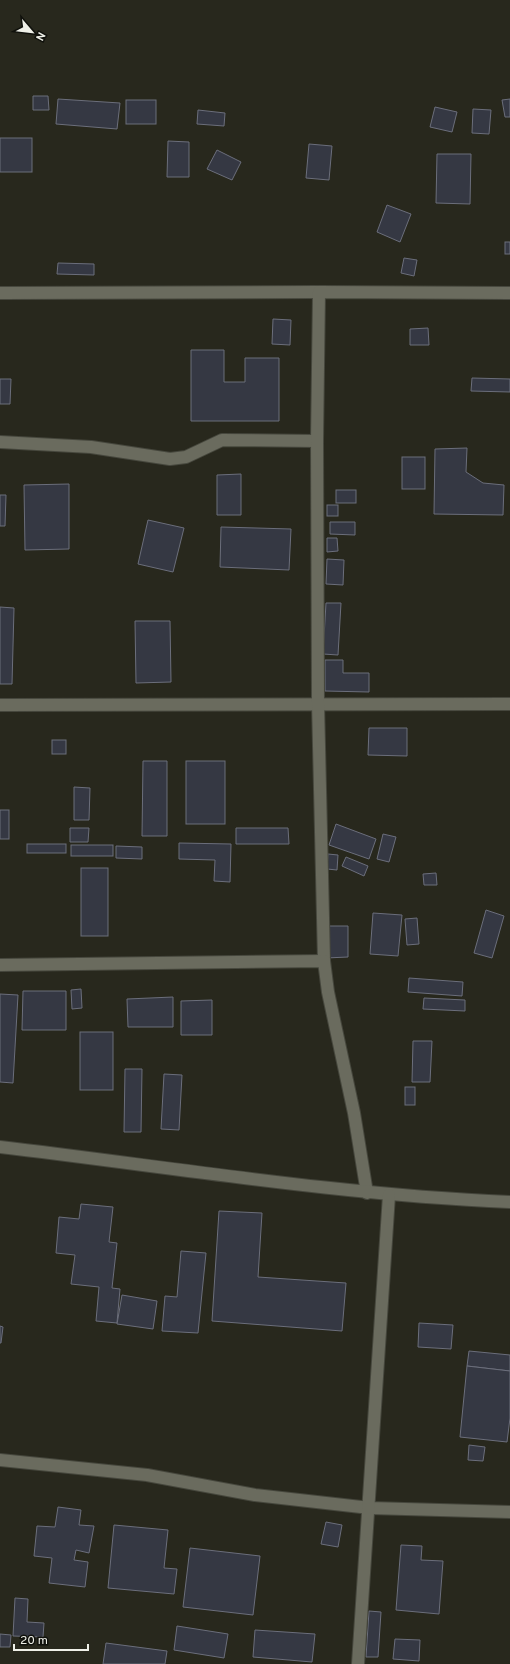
<svg xmlns="http://www.w3.org/2000/svg" width="510" height="1664" viewBox="0 0 510 1664" font-family="Overpass,sans-serif">
<style>
.building{fill:#353843;stroke:#6b6e7b}
.lines{fill:none;stroke-linecap:round;stroke-linejoin:round}
.street-casing{stroke:#46473d;stroke-width:14}
.street{stroke:#6a6b5e;stroke-width:12}
</style>
<rect width="100%" height="100%" fill="#28281d"/>
<!-- building -->
<g class="building">
<polygon points="33,96 48,96 49,110 33,110"/>
<polygon points="58,99 120,103 117,129 56,124"/>
<polygon points="510,99 510,117 505,117 502,100"/>
<rect x="126" y="100" width="30" height="24"/>
<polygon points="435,107 457,112 452,132 430,127"/>
<polygon points="473,109 491,110 489,134 472,133"/>
<polygon points="198,110 225,113 224,126 197,124"/>
<rect x="0" y="138" width="32" height="34"/>
<polygon points="168,141 189,142 189,177 167,177"/>
<polygon points="309,144 332,146 329,180 306,178"/>
<polygon points="217,150 241,162 232,180 207,169"/>
<polygon points="437,154 471,154 470,204 436,203"/>
<polygon points="387,205 411,214 400,242 377,232"/>
<rect x="505" y="242" width="5" height="12"/>
<polygon points="404,258 417,260 414,276 401,273"/>
<polygon points="58,263 94,264 94,275 57,274"/>
<polygon points="273,319 291,320 290,345 272,344"/>
<polygon points="428,328 429,345 410,345 410,329"/>
<polygon points="191,350 224,350 224,382 245,382 245,358 279,358 279,421 191,421"/>
<polygon points="472,378 510,379 510,392 471,391"/>
<polygon points="0,379 11,379 10,404 0,404"/>
<polygon points="467,448 466,472 483,483 504,485 503,515 434,514 435,449"/>
<rect x="402" y="457" width="23" height="32"/>
<polygon points="241,474 241,515 217,515 217,475"/>
<polygon points="69,484 69,549 25,550 24,485"/>
<rect x="336" y="490" width="20" height="13"/>
<polygon points="0,495 6,495 5,526 0,526"/>
<rect x="327" y="505" width="11" height="11"/>
<polygon points="148,520 184,528 173,572 138,564"/>
<polygon points="330,522 355,522 355,535 330,534"/>
<polygon points="221,527 291,529 289,570 220,567"/>
<polygon points="327,538 337,538 338,551 327,552"/>
<polygon points="327,559 344,560 343,585 326,584"/>
<polygon points="326,603 341,603 338,655 323,654"/>
<polygon points="0,607 14,608 12,684 0,684"/>
<polygon points="135,621 170,621 171,682 136,683"/>
<polygon points="325,660 343,660 343,673 369,673 369,692 325,691"/>
<polygon points="369,728 407,728 407,756 368,755"/>
<rect x="52" y="740" width="14" height="14"/>
<polygon points="143,761 167,761 167,836 142,836"/>
<rect x="186" y="761" width="39" height="63"/>
<polygon points="74,787 90,788 89,820 74,820"/>
<rect x="0" y="810" width="9" height="29"/>
<polygon points="336,824 376,839 369,859 329,845"/>
<polygon points="70,828 89,828 88,842 70,842"/>
<polygon points="236,828 288,828 289,844 236,844"/>
<polygon points="383,834 396,837 389,862 377,859"/>
<polygon points="179,843 231,844 230,882 214,881 215,860 179,859"/>
<rect x="27" y="844" width="39" height="9"/>
<rect x="71" y="845" width="42" height="11"/>
<polygon points="116,846 142,847 142,859 116,858"/>
<polygon points="328,854 338,855 337,870 327,869"/>
<polygon points="346,857 368,866 364,876 342,866"/>
<rect x="81" y="868" width="27" height="68"/>
<polygon points="436,873 437,885 424,885 423,874"/>
<polygon points="486,910 504,916 492,958 474,953"/>
<polygon points="373,913 402,915 398,956 370,954"/>
<polygon points="417,918 419,944 407,945 405,919"/>
<polygon points="326,926 348,926 348,957 326,958"/>
<polygon points="409,978 463,982 462,996 408,992"/>
<polygon points="81,989 82,1008 72,1009 71,990"/>
<polygon points="23,991 66,991 66,1030 22,1030"/>
<polygon points="0,994 18,995 13,1083 0,1082"/>
<polygon points="173,997 173,1027 128,1027 127,999"/>
<polygon points="424,998 465,1000 465,1011 423,1009"/>
<polygon points="212,1000 212,1035 181,1035 181,1001"/>
<rect x="80" y="1032" width="33" height="58"/>
<polygon points="413,1041 432,1041 430,1082 412,1082"/>
<polygon points="125,1069 142,1069 141,1132 124,1132"/>
<polygon points="164,1074 182,1075 179,1130 161,1129"/>
<rect x="405" y="1087" width="10" height="18"/>
<polygon points="81,1204 113,1207 109,1242 117,1243 112,1288 120,1289 117,1323 96,1321 99,1287 71,1284 75,1255 56,1253 59,1217 79,1219"/>
<polygon points="219,1211 262,1213 258,1277 346,1283 342,1331 212,1321"/>
<polygon points="181,1251 206,1253 198,1333 162,1331 165,1296 177,1297"/>
<polygon points="122,1295 157,1301 153,1329 117,1324"/>
<polygon points="419,1323 453,1325 451,1349 418,1347"/>
<polygon points="0,1326 3,1327 1,1343 0,1343"/>
<polygon points="469,1351 510,1355 510,1371 467,1366"/>
<polygon points="467,1366 510,1371 510,1418 507,1442 460,1437"/>
<polygon points="469,1445 485,1447 483,1461 468,1460"/>
<polygon points="58,1507 81,1510 79,1525 94,1526 89,1553 76,1550 74,1560 88,1562 85,1587 49,1583 52,1558 34,1556 37,1526 55,1527"/>
<polygon points="326,1522 342,1525 338,1547 321,1544"/>
<polygon points="114,1525 168,1530 164,1568 177,1569 174,1594 108,1588"/>
<polygon points="401,1545 422,1546 421,1560 443,1561 439,1614 396,1610"/>
<polygon points="190,1548 260,1556 253,1615 183,1607"/>
<polygon points="15,1598 28,1599 27,1622 44,1623 43,1637 13,1636"/>
<polygon points="369,1611 381,1612 378,1657 366,1657"/>
<polygon points="177,1626 228,1634 224,1658 174,1650"/>
<polygon points="255,1630 315,1634 312,1662 253,1657"/>
<polygon points="0,1634 11,1635 10,1647 0,1647"/>
<polygon points="395,1639 420,1640 419,1661 393,1659"/>
<polygon points="106,1643 167,1651 165,1664 103,1664"/>
</g>
<g class="lines">
<defs>
<g id="street">
<polyline points="0,293 319,292"/>
<polyline points="0,442 91,447 170,459 186,457 222,440 317,441"/>
<polyline points="0,705 510,704"/>
<polyline points="324,961 318,703 317,441 319,292 510,293"/>
<polyline points="0,965 324,961 328,992 354,1113 367,1193"/>
<path d="M0,1147c170,20 339,48 510,55"/>
<polyline points="0,1460 147,1475 255,1495 370,1508 510,1512"/>
<polyline points="358,1664 389,1195"/>
</g>
</defs>
<!-- street casing -->
<use href="#street" class="street-casing"/>
<!-- street -->
<use href="#street" class="street"/>
</g>
<!-- north arrow -->
<g transform="translate(32 32) rotate(118)" stroke="#10110c" stroke-width="3" paint-order="stroke">
<path d="M0-3L7 15L0 10L-7 15Z" fill="#eff0e8"/>
<text y="-6" font-size="11" font-weight="bold" text-anchor="middle" fill="#eff0e8">N</text>
</g>
<!-- scale -->
<path d="M14 1644v6h74v-6" fill="none" stroke="#eff0e8" stroke-width="2"/>
<text x="20" y="1644" font-size="12" fill="#eff0e8" stroke="#10110c" stroke-width="3" paint-order="stroke">20 m</text>
</svg>
